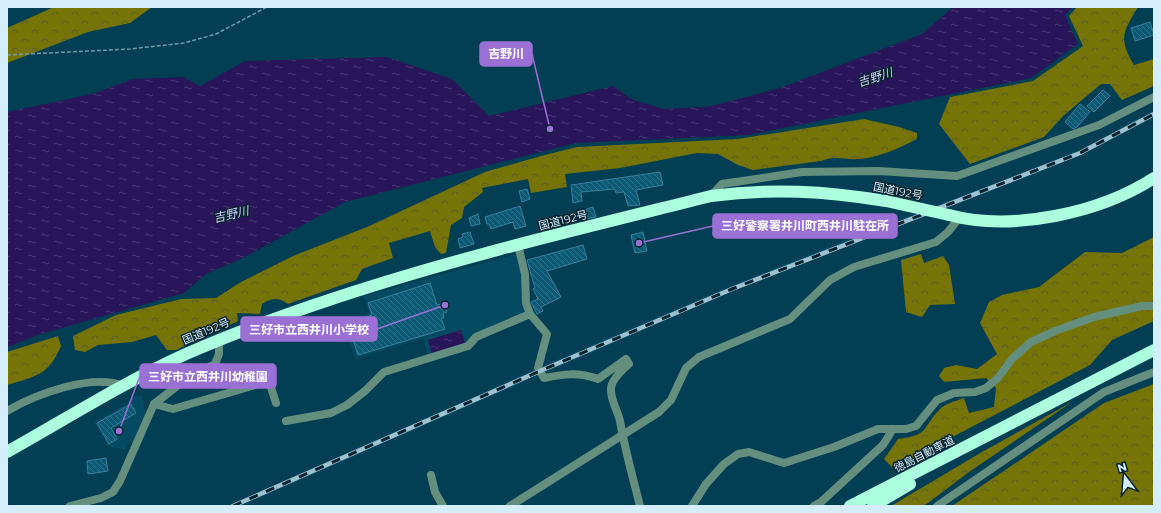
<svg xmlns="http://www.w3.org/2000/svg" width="1161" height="513" viewBox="0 0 1161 513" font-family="Montserrat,'Noto Sans JP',sans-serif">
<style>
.built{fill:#044a62}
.forest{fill:url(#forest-crowns)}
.water{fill:url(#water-ripples)}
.building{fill:url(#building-back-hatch);stroke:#397e9b}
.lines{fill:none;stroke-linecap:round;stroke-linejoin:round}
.path{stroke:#6f9aab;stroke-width:1.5;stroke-dasharray:4 2;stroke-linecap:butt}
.street{stroke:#648e7e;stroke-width:8}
.highway{stroke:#abffdf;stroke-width:12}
.rail-casing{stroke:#9ec1d0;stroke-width:4.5}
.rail{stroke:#06232f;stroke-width:3;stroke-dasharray:9;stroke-linecap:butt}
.highway-bridge{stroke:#abffdf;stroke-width:12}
.labels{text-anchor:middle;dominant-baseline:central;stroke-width:3;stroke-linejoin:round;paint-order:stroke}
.street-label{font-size:11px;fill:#d4eefb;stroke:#06232f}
.water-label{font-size:12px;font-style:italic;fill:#cecbf6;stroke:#06232f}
.leader{fill:none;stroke:#9a70d4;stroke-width:1.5}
.callout-dot{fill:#9a70d4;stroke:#06232f;stroke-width:1.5}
.callout{fill:#9a70d4;stroke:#9a70d4;stroke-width:1.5}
.callout-label{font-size:12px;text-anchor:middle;font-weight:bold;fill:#fff}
</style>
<defs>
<pattern id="forest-crowns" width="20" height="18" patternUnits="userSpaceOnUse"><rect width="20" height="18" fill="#767406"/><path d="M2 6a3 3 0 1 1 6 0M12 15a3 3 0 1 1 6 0" fill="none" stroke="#5b5e28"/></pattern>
<pattern id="water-ripples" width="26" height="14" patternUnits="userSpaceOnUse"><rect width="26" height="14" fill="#28155a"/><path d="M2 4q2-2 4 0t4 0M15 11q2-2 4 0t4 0" fill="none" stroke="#463773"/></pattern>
<pattern id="building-back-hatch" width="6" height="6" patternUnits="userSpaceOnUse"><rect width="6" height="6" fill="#0a5a76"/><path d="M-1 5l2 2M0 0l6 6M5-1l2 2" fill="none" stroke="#2d728a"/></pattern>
</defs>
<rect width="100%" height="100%" fill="#023f54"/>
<!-- built -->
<g class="built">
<polygon points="1154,110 1154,117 1121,135 1036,174 867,237 732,291 240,506 227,506 538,368 730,286 865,232 1034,169 1079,150"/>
<polygon points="516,254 521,277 524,314 465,345 428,356 423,338 355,359 344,321 369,313 364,296"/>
<polygon points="142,395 146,416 133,443 129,441 124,450 108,446 94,422 128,403 133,397"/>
</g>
<!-- forest -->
<g class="forest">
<polygon points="54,7 152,7 130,23 88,32 7,63 7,28"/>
<path d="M1077,7h61c-15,25 -20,31 -4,58l20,-6v27l-32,14 -12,-16h-9l-38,32 -19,21 -74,27 -31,-40 11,-27 83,-16 50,-35 -14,-30z"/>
<path d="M864,119l35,8 18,6v6c-18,9 -38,19 -59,20 -12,1 -24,-4 -37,2l-68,9 -15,-5 -20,-11 -21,-1 -77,15 -55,6 2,13 -36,6 -3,-14 -46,9 1,4 -19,15 -2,11 -11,7 -5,28 -5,1 -6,-7 -5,-16 -41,12 4,15 -31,11 -6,11 -68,24c-10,-7 -16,-6 -26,0l-2,10 -23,-1 1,8 -62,29h-9l-11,-15 -24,7 -34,3 -13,7 -10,-2 -2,-14 43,-21 65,-16 35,-1 25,-16 52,-26 74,-29 118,-55 56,-16 36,-9 161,-8z"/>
<path d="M1154,237v84l-42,19 -22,25 -197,103 -9,-9 14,-20c33,-4 23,-11 43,-31 6,-5 15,-7 23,-10l5,15 25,-6 2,-19 -10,-10 -42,4 -5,-6 5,-8 12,-3 21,4 20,-15 -17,-31 9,-21 13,-7 37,-8 46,-35 37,1z"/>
<polygon points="921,254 924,263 943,256 949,265 955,304 930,305 922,317 906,312 901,260"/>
<path d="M58,336l3,10c-13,30 -25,30 -54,39v-33z"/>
<polygon points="1154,384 1154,506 952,506 1104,403"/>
<polygon points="1072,402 969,472 928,503 922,506 891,506 982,452"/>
</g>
<!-- water -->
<g class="water">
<polygon points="953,7 1073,7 1065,15 1078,44 1031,78 749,135 576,143 345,202 241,259 206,274 184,293 41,334 7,347 7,112 92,94 133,79 183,77 200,86 245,61 387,57 452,79 489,116 613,86 633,100 664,109 707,107 780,88 922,34"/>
<polygon points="461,330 465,343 432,353 428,340"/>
</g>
<!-- building -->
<g class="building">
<polygon points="1150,22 1154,35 1135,41 1131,28"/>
<polygon points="1103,90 1110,96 1094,112 1087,106"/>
<polygon points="1080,104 1090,112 1077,127 1073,129 1065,122"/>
<polygon points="660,172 663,185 636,190 640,205 628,206 624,192 616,193 615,189 581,192 582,201 573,203 571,185"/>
<polygon points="527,189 530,199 522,202 519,191"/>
<polygon points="520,206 526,226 515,229 513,222 491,229 489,224 487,224 485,217"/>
<polygon points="593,207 596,217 586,219 584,210"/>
<polygon points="478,214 480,224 471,226 469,218"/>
<polygon points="470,232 474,244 460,248 458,239 463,237 462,234"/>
<polygon points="643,232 647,251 635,253 631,235"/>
<polygon points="583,245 587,259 547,271 561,297 541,307 543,311 537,314 531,302 538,299 533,289 535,288 527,260"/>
<polygon points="430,283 437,305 444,303 447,312 443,313 444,318 441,318 445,329 358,355 348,323 372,315 368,303"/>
<polygon points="131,404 136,413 111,428 117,439 109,444 97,423"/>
<polygon points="106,458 108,471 88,474 87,461"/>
</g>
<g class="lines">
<!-- path -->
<polyline class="path" points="7,55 130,49 184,43 216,34 267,7"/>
<!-- street -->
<g class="street">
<polyline points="711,196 722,184 802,172 879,171 957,176 1099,125 1154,97"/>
<path d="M518,245l7,29 1,29 4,11 17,20 -9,34 6,10c20,-4 34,-6 54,1l28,-20 3,5c-7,6 -17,15 -18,24 -1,12 7,23 9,33 5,29 13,57 20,85"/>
<polyline points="154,404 173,409 269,381 276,403"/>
<path d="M7,411c29,-17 85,-38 117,-25"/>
<polyline points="286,421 331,413 347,405 365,391 384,372 468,346 476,337 530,314"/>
<polyline points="431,475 435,492 443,506"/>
<polyline points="70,506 101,498 113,492 120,481 154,404 190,376 215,364 219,354 219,340"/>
<polyline points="510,506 659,412 671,400 686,368 699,357 790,319 830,280 854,267 936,242 948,232 959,218"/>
<polyline points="692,506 706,484 724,464 738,454 749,452 784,463 834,447 878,429 906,429 916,426 937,400 954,393 975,392 986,388 998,378 1012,359 1031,342 1055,331 1094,317 1142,306 1154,306"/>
<polyline points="814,506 821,502 883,445 893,429"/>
<polyline points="937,506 1104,392 1154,372"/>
</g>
<!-- highway -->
<g class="highway">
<path d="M949,215c63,17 151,-2 205,-37"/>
<path d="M7,452c59,-33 117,-70 179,-98 43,-19 87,-35 131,-50 129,-44 262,-75 394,-108 62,-8 113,-5 175,5"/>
<polyline points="850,506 1154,350"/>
<polyline points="873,506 910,484"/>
</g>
<defs>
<polyline id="rail" points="233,506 540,371 732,289 1080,153 1154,114"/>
</defs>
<!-- rail casing -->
<use href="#rail" class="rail-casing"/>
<!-- rail -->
<use href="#rail" class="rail"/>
<!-- highway-bridge -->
<polyline class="highway-bridge" points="886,201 949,215"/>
</g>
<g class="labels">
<!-- street labels -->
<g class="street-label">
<text transform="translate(898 191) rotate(11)">国道192号</text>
<text transform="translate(563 220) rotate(-14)">国道192号</text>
<text transform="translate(206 331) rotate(-23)">国道192号</text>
<text transform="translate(924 454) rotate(-27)">徳島自動車道</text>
</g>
<!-- water labels -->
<g class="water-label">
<text transform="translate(875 77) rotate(-18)">吉野川</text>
<text transform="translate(231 214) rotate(-13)">吉野川</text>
</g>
</g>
<!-- callouts -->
<path class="leader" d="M550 129L532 54M639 243L713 226M445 305L377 329M119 431L140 376"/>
<g class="callout-dot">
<circle cx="550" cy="129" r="4"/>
<circle cx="639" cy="243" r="4"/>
<circle cx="445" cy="305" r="4"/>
<circle cx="119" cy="431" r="4"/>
</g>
<g class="callout">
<rect x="480" y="42" width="52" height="24" rx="4"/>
<rect x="713" y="214" width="184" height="24" rx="4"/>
<rect x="241" y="317" width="136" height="24" rx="4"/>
<rect x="140" y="364" width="136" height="24" rx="4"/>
</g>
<g class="callout-label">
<text x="506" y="58">吉野川</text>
<text x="805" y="230">三好警察署井川町西井川駐在所</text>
<text x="309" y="334">三好市立西井川小学校</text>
<text x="208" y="381">三好市立西井川幼稚園</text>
</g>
<!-- border -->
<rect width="1161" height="513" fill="none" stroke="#d4eefb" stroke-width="16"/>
<!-- north arrow -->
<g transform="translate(1125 477) rotate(344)" stroke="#06232f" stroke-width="3" paint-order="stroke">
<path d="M0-3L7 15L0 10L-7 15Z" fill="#d4eefb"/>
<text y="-6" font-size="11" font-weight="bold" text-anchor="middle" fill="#d4eefb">N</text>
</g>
</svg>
